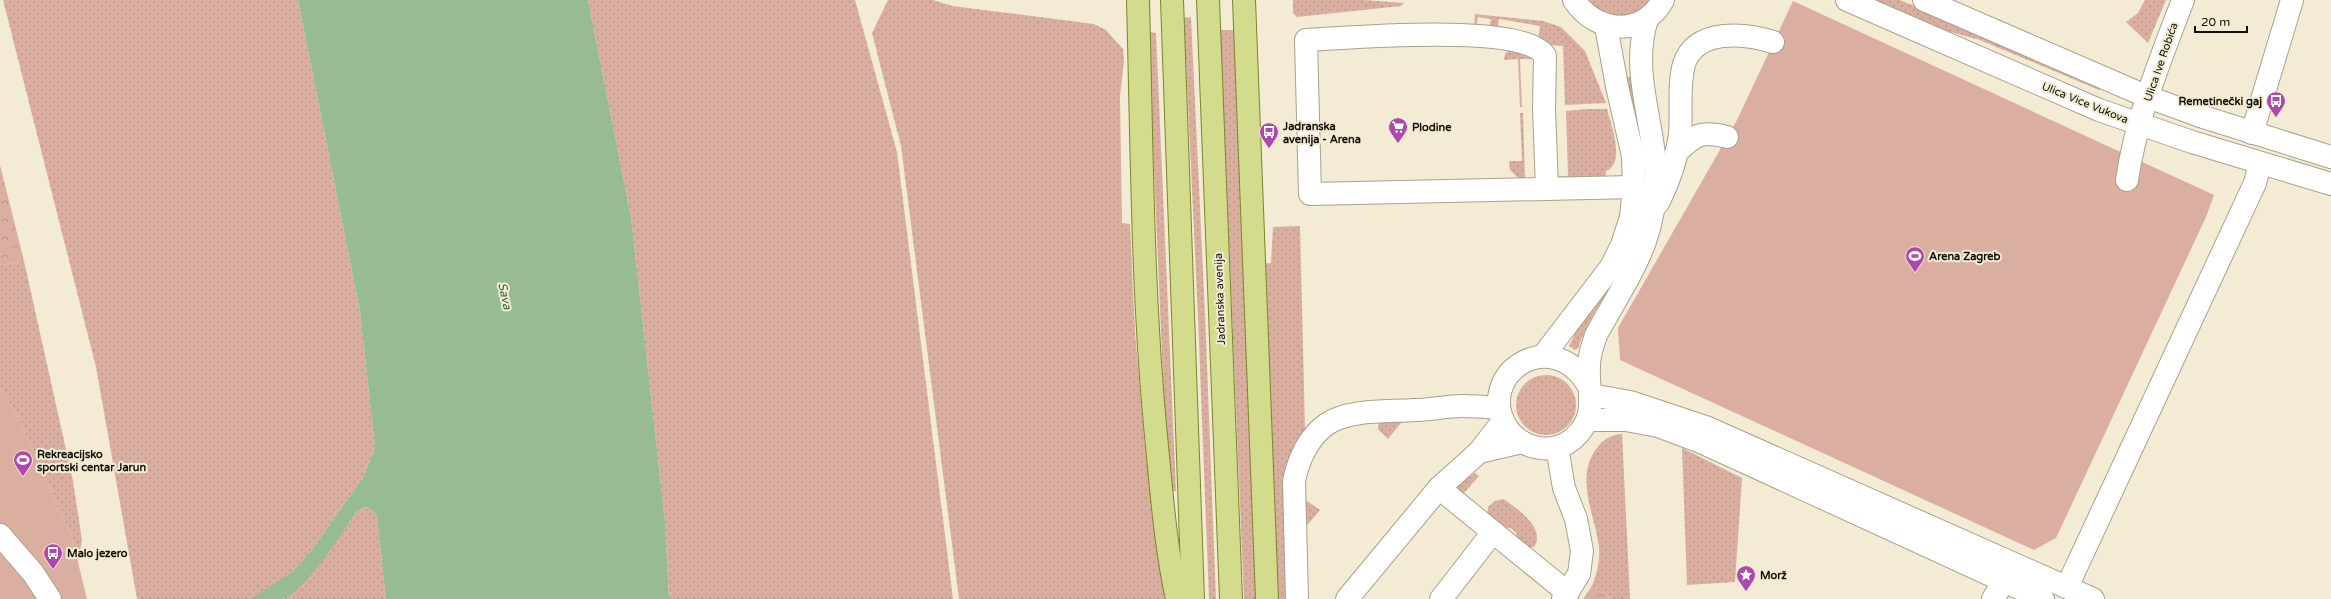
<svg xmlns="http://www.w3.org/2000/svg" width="2331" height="599" viewBox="0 0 2331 599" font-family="'Varela Round',sans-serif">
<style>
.grass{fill:url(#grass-dots)}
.forest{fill:url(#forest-crowns)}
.park{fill:url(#park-tufts)}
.pitch{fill:#dbaf9f}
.water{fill:#97bc91}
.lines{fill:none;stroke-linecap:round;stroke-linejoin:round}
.minor-casing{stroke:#a9a18b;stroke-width:24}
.major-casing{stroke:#7b852c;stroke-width:24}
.minor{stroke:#fff;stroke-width:22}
.major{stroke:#d3dc8d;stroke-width:22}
.labels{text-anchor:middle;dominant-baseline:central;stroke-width:4;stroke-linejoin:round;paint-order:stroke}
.street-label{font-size:11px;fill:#100e06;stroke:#f3ebd4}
.poi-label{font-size:11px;font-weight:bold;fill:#100e06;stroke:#f3ebd4;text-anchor:start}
.water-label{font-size:12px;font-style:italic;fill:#34652c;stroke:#f3ebd4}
</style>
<defs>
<pattern id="grass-dots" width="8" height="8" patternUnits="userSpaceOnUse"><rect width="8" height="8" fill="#dbaf9f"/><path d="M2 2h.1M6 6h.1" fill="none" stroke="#bb9587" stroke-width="1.8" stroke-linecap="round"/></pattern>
<pattern id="forest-crowns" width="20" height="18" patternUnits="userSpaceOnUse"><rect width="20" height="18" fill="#dbaf9f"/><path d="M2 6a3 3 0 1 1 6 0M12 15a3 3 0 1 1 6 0" fill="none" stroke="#bb9587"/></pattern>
<pattern id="park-tufts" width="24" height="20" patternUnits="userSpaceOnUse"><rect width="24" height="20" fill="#dbaf9f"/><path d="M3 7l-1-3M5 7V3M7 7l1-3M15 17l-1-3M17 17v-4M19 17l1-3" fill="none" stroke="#bb9587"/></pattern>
</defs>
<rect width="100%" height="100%" fill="#f3ebd4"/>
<!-- grass -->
<g class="grass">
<polygon points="3,0 298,0 360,312 375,448 364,476 311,551 292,572 264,592 251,599 137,599 96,367"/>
<polygon points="588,0 855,0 897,152 953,599 669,599 665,521 631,218"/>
<polygon points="888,0 933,0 952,6 1094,24 1106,30 1123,49 1124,61 1120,96 1122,223 1130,224 1135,332 1146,458 1167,599 959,599 901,146 872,33"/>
<polygon points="1293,0 1363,0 1404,3 1401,6 1297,17 1293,13"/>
<path d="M1588,0h61c-13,21 -48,21 -61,0z"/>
<polygon points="1873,0 1900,0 2101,86 2099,90 1980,40 1943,30"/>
<polygon points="2145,0 2166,0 2148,43 2126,22 2138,13"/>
<polygon points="1475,14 1543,21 1561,27 1585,51 1606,103 1565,105 1563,46 1549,45 1543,40 1538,39 1540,26 1499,19 1497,32 1489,30 1491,19 1478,17 1476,28 1474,28"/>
<polygon points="1191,17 1205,314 1216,599 1209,599 1198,317 1184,18"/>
<polygon points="1220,30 1238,30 1256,599 1244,599"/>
<polygon points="1148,32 1156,33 1176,491 1168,492"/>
<polygon points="1509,50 1530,53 1534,59 1520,59 1522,107 1520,107 1518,59 1504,60 1505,54"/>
<path d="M1625,77h6c8,60 29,121 0,179 -8,17 -20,30 -30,46 -10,15 -17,30 -23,46l-3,2 -6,-4c8,-17 17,-33 28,-48 8,-10 17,-20 23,-31 36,-65 19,-122 5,-190z"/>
<path d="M1588,109h19c4,15 19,55 -1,62l-1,8 -48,1 -3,-3 14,-1 -2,-65z"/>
<polygon points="1520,113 1523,113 1525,178 1539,178 1520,180 1510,170 1509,161 1522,161"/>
<polygon points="1300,226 1305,429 1293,449 1291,599 1276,599 1263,264 1271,263 1273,227"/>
<polygon points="24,261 73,481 82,540 78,561 71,534 19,419 0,387 0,265"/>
<circle cx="1546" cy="405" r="30"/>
<polygon points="1405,418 1388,439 1378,429 1379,420"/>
<path d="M1622,434l8,165h-18l-20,-13c5,-13 8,-24 7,-39 -4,-32 -25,-70 -2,-99 6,-9 14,-13 25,-14z"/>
<polygon points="1682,448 1742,478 1735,582 1687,585"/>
<polygon points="1475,473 1479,476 1463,494 1456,490 1459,484"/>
<path d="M1503,499c13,8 44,30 31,48 -22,-1 -11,-10 -22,-18 -3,-2 -5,-1 -9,-1 -5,-1 -11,-8 -16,-11l1,-10 7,-6z"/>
<polygon points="1307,501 1320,510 1304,529 1301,505"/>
<path d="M365,507l5,2 7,7 9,83h-102c31,-26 51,-55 73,-88z"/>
</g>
<!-- forest -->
<polygon class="forest" points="0,165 24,261 0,265"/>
<!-- park -->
<polygon class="park" points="1592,586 1612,599 1583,599"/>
<!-- pitch -->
<g class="pitch">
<polygon points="1793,1 2214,195 2206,217 2056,538 2034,550 1620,360 1618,328 1737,120"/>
<polygon points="0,387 19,419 71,534 87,599 0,599"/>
</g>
<!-- water -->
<path class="water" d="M298,0h290l43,218 34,303 4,78h-283l-9,-83 -7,-7 -5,-2 -8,4c-12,18 -55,85 -75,88 -9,0 -21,0 -31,0l41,-27 19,-21 53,-75 11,-28 -15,-136z"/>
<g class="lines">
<defs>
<g id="minor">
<path d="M1574,0c22,34 69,37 89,0"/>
<polyline points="1847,0 2099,110 2192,142 2331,184"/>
<polyline points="1924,0 2148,97 2200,116 2331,157"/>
<polyline points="2252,133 2292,0"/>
<path d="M1676,153c18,-18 25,-23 51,-16"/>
<path d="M2127,180c9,-62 34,-122 56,-180"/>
<path d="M1547,189l-3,-80 1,-53c-22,-34 -197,-18 -239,-16l4,154 324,-7"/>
<path d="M1658,203c11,-22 19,-44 22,-69 2,-23 -2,-48 4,-70 12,-36 61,-31 89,-22"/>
<polyline points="1543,356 1611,267 1622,245 1631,217 1634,187 1633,156 1617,86 1606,26"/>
<path d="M1588,385c-37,-62 -114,-10 -81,43 8,12 20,18 33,20 12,2 25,-2 34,-10 28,-25 10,-51 16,-82 1,-7 4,-14 6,-21 32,-59 64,-97 59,-169 -3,-50 -24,-96 -8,-147"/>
<polyline points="1591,395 1630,402 1708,428 2093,599"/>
<polyline points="1588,420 1626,420 1658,426 1701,442 2043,599"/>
<polyline points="1503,421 1479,452 1522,442"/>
<polyline points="1557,447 1564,488 1576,519 1582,551 1579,574 1563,599"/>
<polyline points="1439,488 1568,593"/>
<polyline points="0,535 33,573 50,599"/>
<polyline points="2067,587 2255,183 2260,163"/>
<path d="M1297,599l-3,-118c4,-20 14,-44 33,-57 22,-15 61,-12 87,-14 16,0 32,-4 49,-4 12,0 24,1 36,2"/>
<polyline points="1347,599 1439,488 1479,452"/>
<polyline points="1441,599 1493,532"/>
<polyline points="1993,599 2004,581"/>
</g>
<g id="major">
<path d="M1138,0c4,149 4,298 19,446 5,52 9,103 20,153"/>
<polyline points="1172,0 1193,599"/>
<polyline points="1208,0 1231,599"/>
<polyline points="1244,0 1267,599"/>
</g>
</defs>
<!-- minor casing -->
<use href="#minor" class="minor-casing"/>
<!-- major casing -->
<use href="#major" class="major-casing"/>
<!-- minor -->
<use href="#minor" class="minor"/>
<!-- major -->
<use href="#major" class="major"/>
</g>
<!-- icons -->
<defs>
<symbol id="bus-pin" viewBox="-11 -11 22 30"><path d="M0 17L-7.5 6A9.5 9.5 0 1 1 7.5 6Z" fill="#ac48ae" stroke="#f3ebd4"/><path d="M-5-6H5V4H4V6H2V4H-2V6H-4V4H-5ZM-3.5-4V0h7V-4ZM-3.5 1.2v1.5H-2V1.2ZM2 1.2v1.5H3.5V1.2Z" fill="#fff"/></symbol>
<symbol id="supermarket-pin" viewBox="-11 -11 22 30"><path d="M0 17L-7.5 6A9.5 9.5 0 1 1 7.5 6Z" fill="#ac48ae" stroke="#f3ebd4"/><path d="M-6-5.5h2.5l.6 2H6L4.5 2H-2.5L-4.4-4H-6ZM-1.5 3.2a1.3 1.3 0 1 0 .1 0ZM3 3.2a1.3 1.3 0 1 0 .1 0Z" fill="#fff"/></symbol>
<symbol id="stadium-pin" viewBox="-11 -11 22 30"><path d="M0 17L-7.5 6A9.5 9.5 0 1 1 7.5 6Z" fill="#ac48ae" stroke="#f3ebd4"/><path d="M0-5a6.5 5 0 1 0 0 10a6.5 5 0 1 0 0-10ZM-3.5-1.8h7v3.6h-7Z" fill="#fff"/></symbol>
<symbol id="sight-pin" viewBox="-11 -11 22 30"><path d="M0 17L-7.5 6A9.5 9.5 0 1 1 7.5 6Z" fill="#ac48ae" stroke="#f3ebd4"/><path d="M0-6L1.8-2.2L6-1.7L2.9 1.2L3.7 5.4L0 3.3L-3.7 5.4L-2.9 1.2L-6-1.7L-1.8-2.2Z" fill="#fff"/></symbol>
</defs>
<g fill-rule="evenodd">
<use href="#bus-pin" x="2265" y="90" width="22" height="30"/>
<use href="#supermarket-pin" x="1387" y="116" width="22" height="30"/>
<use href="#bus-pin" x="1258" y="121" width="22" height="30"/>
<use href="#stadium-pin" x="1904" y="245" width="22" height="30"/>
<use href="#stadium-pin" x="12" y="449" width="22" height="30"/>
<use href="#bus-pin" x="42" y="542" width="22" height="30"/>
<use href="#sight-pin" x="1735" y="564" width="22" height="30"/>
</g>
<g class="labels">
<!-- street labels -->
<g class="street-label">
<text transform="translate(2161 62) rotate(-71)">Ulica Ive Robića</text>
<text transform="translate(2085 103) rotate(22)">Ulica Vice Vukova</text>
<text transform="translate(1220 299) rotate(-92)">Jadranska avenija</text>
</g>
<!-- poi labels -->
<g class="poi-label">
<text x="2262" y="101" text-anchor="end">Remetinečki gaj</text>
<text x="1283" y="126">Jadranska<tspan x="1283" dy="13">avenija - Arena</tspan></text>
<text x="1412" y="127">Plodine</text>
<text x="1929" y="256">Arena Zagreb</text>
<text x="37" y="454">Rekreacijsko<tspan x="37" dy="13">sportski centar Jarun</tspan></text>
<text x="67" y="553">Malo jezero</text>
<text x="1760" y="575">Morž</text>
</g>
<!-- water labels -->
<g class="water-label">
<text transform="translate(505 296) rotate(78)">Sava</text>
</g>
</g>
<!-- scale -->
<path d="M2195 26v6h52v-6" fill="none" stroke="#100e06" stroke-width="2"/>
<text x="2201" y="26" font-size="12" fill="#100e06" stroke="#f3ebd4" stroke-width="3" paint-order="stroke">20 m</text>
</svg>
